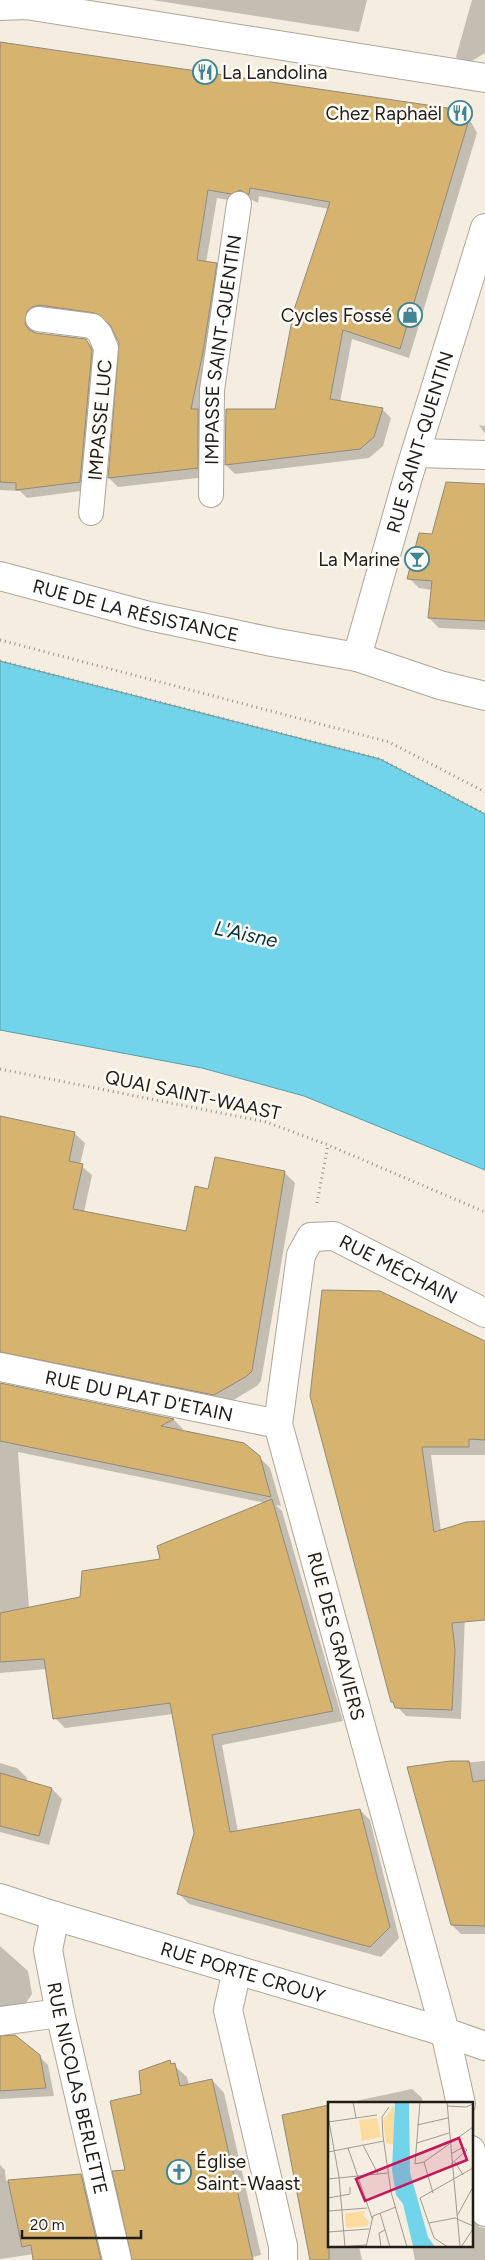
<svg xmlns="http://www.w3.org/2000/svg" width="485" height="2260" viewBox="0 0 485 2260" font-family="Figtree,sans-serif">
<style>
.water{fill:#72d4ea;stroke:#599dab}
.shadow{fill:#0003;fill-rule:evenodd}
.building{fill:#d6b36e;stroke:#918a7c}
.lines{fill:none;stroke-linecap:round;stroke-linejoin:round}
.lane-casing{stroke:#aea698;stroke-width:26}
.street-casing{stroke:#aea698;stroke-width:30}
.secondary-casing{stroke:#aea698;stroke-width:30}
.primary-casing{stroke:#aea698;stroke-width:30}
.path{stroke:#989388;stroke-width:3;stroke-dasharray:1 4;stroke-linecap:butt}
.lane{stroke:#fff;stroke-width:24}
.street{stroke:#fff;stroke-width:28}
.secondary{stroke:#fff;stroke-width:28}
.primary{stroke:#fff;stroke-width:28}
.labels{text-anchor:middle;dominant-baseline:central;stroke-width:5;stroke-linejoin:round;paint-order:stroke}
.poi-label{font-size:19px;fill:#201d18;stroke:#fefbf5;text-anchor:end}
.street-label{font-size:19px;fill:#201d18;stroke:#fefbf5}
.water-label{font-size:20px;font-style:italic;fill:#03343d;stroke:#fefbf5}
.inset-road{fill:none;stroke:#a09a8f;stroke-width:1}
.view{fill:#c2185b;fill-opacity:0.15;stroke:#c2185b;stroke-width:2.5}
.inset-edge{fill:none;stroke:#201d18;stroke-width:2.5}
</style>
<rect width="100%" height="100%" fill="#f5eddf"/>
<!-- water -->
<polygon class="water" points="0,661 380,759 485,814 485,1170 304,1096 202,1068 0,1030"/>
<!-- shadow -->
<g class="shadow">
<polygon points="152,0 367,0 359,32"/>
<polygon points="472,0 485,0 485,53 465,65 456,57"/>
<polygon points="0,46 460,111 470,120 477,133 409,358 352,339 340,402 382,409 391,418 383,446 369,458 235,474 226,465 276,410 329,209 259,196 258,203 250,199 240,202 217,198 206,263 216,264 225,273 206,477 118,487 109,478 120,342 113,327 106,321 50,314 35,320 34,333 86,340 95,350 89,490 27,498 20,491 0,490"/>
<polygon points="479,425 485,426 485,434"/>
<polygon points="485,485 485,630 439,628 429,618 433,590 419,588 409,578 433,535"/>
<polygon points="74,1133 85,1143 80,1165 92,1175 84,1212 187,1233 209,1190 285,1173 295,1183 261,1381 257,1386 225,1405 0,1366 0,1138"/>
<polygon points="485,1343 485,1455 431,1455 441,1531 468,1535 461,1719 406,1716 392,1701 312,1396"/>
<path d="M0,1384l174,36 9,9 -3,2 79,26 11,11 11,38 -5,-1 6,6 61,210 -121,24 16,87 122,-22 10,10 29,118 -18,19 -192,-53 -10,-10 17,-61 -23,-119 -108,14 -10,-10 -8,-49 -47,4zM18,1452l248,51 -104,57 -81,38 -52,10z"/>
<polygon points="485,1761 485,1934 461,1934 452,1925 409,1768"/>
<polygon points="0,1763 17,1768 27,1778 26,1782 52,1789 62,1799 49,1845 0,1832"/>
<polygon points="0,1946 28,1971 32,1994 20,2012 0,2017"/>
<polygon points="0,2036 39,2056 48,2065 54,2096 0,2099"/>
<polygon points="169,2061 187,2077 189,2085 212,2080 224,2093 261,2255 240,2260 133,2260 126,2171 143,2095"/>
<polygon points="412,2089 422,2098 423,2104 342,2104"/>
<polygon points="0,2165 5,2170 6,2181 81,2175 89,2183 107,2260 35,2260 34,2254 0,2259"/>
<polygon points="471,2192 479,2227 485,2228 485,2260 415,2260 412,2246 471,2246"/>
<polygon points="329,2246 359,2246 362,2260 311,2260"/>
</g>
<!-- building -->
<g class="building">
<polygon points="0,42 461,110 468,123 400,349 343,330 330,399 383,408 374,437 360,449 225,465 226,409 275,409 294,310 330,202 250,188 249,195 240,190 231,194 208,190 197,260 217,263 203,352 191,409 198,409 198,468 108,478 119,343 110,325 95,313 39,305 32,307 27,311 25,324 29,330 36,333 86,339 92,350 80,482 16,490 16,483 0,482"/>
<polygon points="446,482 485,484 485,621 428,618 432,581 407,579 419,533 432,534"/>
<polygon points="0,1116 75,1132 69,1161 83,1164 73,1209 186,1231 195,1186 208,1189 215,1157 285,1171 252,1371 247,1376 214,1395 0,1352"/>
<polygon points="322,1290 380,1291 485,1341 485,1440 469,1439 469,1447 422,1447 434,1532 466,1522 485,1521 485,1620 452,1623 455,1650 452,1710 395,1708 393,1702 391,1702 310,1396"/>
<polygon points="0,1383 174,1419 161,1426 244,1443 260,1456 271,1497 0,1441"/>
<polygon points="272,1499 333,1711 212,1735 230,1832 360,1809 390,1927 370,1947 177,1894 194,1833 170,1703 53,1719 44,1659 0,1662 0,1613 80,1597 82,1571 160,1559 157,1546"/>
<polygon points="450,1761 469,1761 473,1782 485,1780 485,1926 451,1925 407,1767"/>
<polygon points="0,1773 52,1788 39,1836 0,1826"/>
<polygon points="15,2035 40,2055 46,2088 0,2091 0,2036"/>
<polygon points="170,2060 171,2064 175,2063 180,2086 212,2079 253,2260 132,2260 112,2171 125,2170 110,2101 141,2094 139,2071"/>
<polygon points="329,2105 329,2260 310,2260 282,2115"/>
<polygon points="81,2174 101,2260 33,2260 31,2245 22,2247 8,2180"/>
</g>
<g class="lines">
<defs>
<g id="lane">
<polyline points="38,319 93,326 100,334 106,348 91,513"/>
<path id="s1" d="M211,495l1,-105 27,-186"/>
</g>
<g id="street">
<polyline points="0,6 26,5 485,78"/>
<polyline points="417,453 485,455"/>
<path id="s2" d="M0,1367l278,57"/>
<path id="s3" d="M55,1916l-7,34 12,63 57,247"/>
<polyline points="237,1970 228,2010 283,2246 283,2260"/>
<polyline points="0,2021 60,2013"/>
<path id="s4" d="M461,2104l-16,-72 -167,-608 23,-169 10,-18 23,-1 151,77"/>
<polyline points="471,2150 485,2212"/>
</g>
<g id="secondary">
<path id="s5" d="M0,576l149,40 123,26 85,15 83,28 45,11"/>
<path id="s6" d="M357,657l51,-180 77,-249"/>
</g>
<g id="primary">
<path id="s7" d="M0,1898l55,18 390,116 40,14"/>
</g>
</defs>
<!-- lane casing -->
<use href="#lane" class="lane-casing"/>
<!-- street casing -->
<use href="#street" class="street-casing"/>
<!-- secondary casing -->
<use href="#secondary" class="secondary-casing"/>
<!-- primary casing -->
<use href="#primary" class="primary-casing"/>
<!-- path -->
<g class="path">
<polyline points="0,640 389,742 485,792"/>
<polyline points="0,661 380,759 485,814"/>
<polyline points="0,1069 266,1122 328,1145 485,1212"/>
<polyline points="317,1203 328,1145"/>
</g>
<!-- lane -->
<use href="#lane" class="lane"/>
<!-- street -->
<use href="#street" class="street"/>
<!-- secondary -->
<use href="#secondary" class="secondary"/>
<!-- primary -->
<use href="#primary" class="primary"/>
</g>
<!-- icons -->
<defs>
<symbol id="restaurant-ring" viewBox="-11 -11 22 22"><circle r="9.5" fill="#fefbf5" stroke="#418594" stroke-width="1.5"/><path d="M-5-6h1v4h1v-4h1v4h1v-4h1v5L-1.5 .5V6h-2V.5L-5-1ZM5-6V6H3V1.5H1.5Q1.5-4 5-6Z" fill="#418594"/></symbol>
<symbol id="shop-ring" viewBox="-11 -11 22 22"><circle r="9.5" fill="#fefbf5" stroke="#418594" stroke-width="1.5"/><path d="M-5-2.5h2.3a2.7 3.5 0 0 1 5.4 0H5L5.5 6h-11ZM-1.5-2.5h3a1.5 2.3 0 0 0-3 0Z" fill="#418594"/></symbol>
<symbol id="bar-ring" viewBox="-11 -11 22 22"><circle r="9.5" fill="#fefbf5" stroke="#418594" stroke-width="1.5"/><path d="M-6-5H6L.8 .8V4.5H3.5V6h-7V4.5H-.8V.8Z" fill="#418594"/></symbol>
<symbol id="church-ring" viewBox="-11 -11 22 22"><circle r="9.5" fill="#fefbf5" stroke="#418594" stroke-width="1.5"/><path d="M-1.2-6h2.4v3.5h3.3v2.4h-3.3V6h-2.4V-.1h-3.3v-2.4h3.3Z" fill="#418594"/></symbol>
</defs>
<g fill-rule="evenodd">
<use href="#restaurant-ring" x="191" y="58" width="28" height="28"/>
<use href="#restaurant-ring" x="446" y="99" width="28" height="28"/>
<use href="#shop-ring" x="396" y="301" width="28" height="28"/>
<use href="#bar-ring" x="403" y="545" width="28" height="28"/>
<use href="#church-ring" x="165" y="2158" width="28" height="28"/>
</g>
<g class="labels">
<!-- poi labels -->
<g class="poi-label">
<text x="222" y="72" text-anchor="start">La Landolina</text>
<text x="442" y="113">Chez Raphaël</text>
<text x="392" y="315">Cycles Fossé</text>
<text x="400" y="559">La Marine</text>
<text x="196" y="2161" text-anchor="start">Église<tspan x="196" dy="22">Saint-Waast</tspan></text>
</g>
<!-- street labels -->
<g class="street-label">
<text stroke="none"><textPath href="#s1" startOffset="146">IMPASSE SAINT-QUENTIN</textPath></text>
<text transform="translate(100 420) rotate(-85)">IMPASSE LUC</text>
<text stroke="none"><textPath href="#s6" startOffset="224">RUE SAINT-QUENTIN</textPath></text>
<text stroke="none"><textPath href="#s5" startOffset="140">RUE DE LA RÉSISTANCE</textPath></text>
<text transform="translate(193 1095) rotate(12)">QUAI SAINT-WAAST</text>
<text stroke="none"><textPath href="#s4" startOffset="991">RUE MÉCHAIN</textPath></text>
<text stroke="none"><textPath href="#s2" startOffset="142">RUE DU PLAT D'ETAIN</textPath></text>
<text transform="translate(336 1636) rotate(75)">RUE DES GRAVIERS</text>
<text stroke="none"><textPath href="#s7" startOffset="254">RUE PORTE CROUY</textPath></text>
<text stroke="none"><textPath href="#s3" startOffset="176">RUE NICOLAS BERLETTE</textPath></text>
</g>
<!-- water labels -->
<g class="water-label">
<text transform="translate(246 934) rotate(12)">L'Aisne</text>
</g>
</g>
<!-- overview -->
<g transform="translate(328 2102)">
<rect width="145" height="145" fill="#f5eddf"/>
<path d="M66,4l1,30 -1,9 -8,-2 -3,-23zM49,16l4,19 -19,4 -3,-21zM38,109l-3,4 6,7 -1,4 -22,2 -1,-15z" fill="#fbdb9e"/>
<path d="M67,0h14l1,70 18,65 7,10 -22,-1 -10,-42 -7,-9 -4,-25z" fill="#72d4ea"/>
<path class="inset-road" d="M25,0l3,16M92,0l-5,62 9,-2 49,-35M119,0l13,145M119,4l19,1 7,-3M61,5l-7,10 1,19 8,56 16,55M0,14l11,61 6,70M0,20l49,-7M89,23l31,-7M89,41l32,-10M35,43l15,29M20,46l24,70M0,50l56,-11M96,60l9,31M127,60l8,13M123,62l16,-14 -4,-3 -12,7M0,77l60,-6M0,96l22,-4v-7M0,109l39,-3M52,111l10,34M129,114l16,-29M101,121l26,-5 18,8M0,130l41,-3M11,145l27,-2M38,145l7,-31 23,-9M53,145l-2,-14 6,-3M120,145l-14,-9 -14,-40 53,-30M133,145l12,-18"/>
<path class="view" d="M131,36l8,22 -102,41 -9,-22z"/>
<rect width="145" height="145" class="inset-edge"/>
</g>
<!-- scale -->
<path d="M22 2230v8h119v-8" fill="none" stroke="#201d18" stroke-width="2.5"/>
<text x="30" y="2230" font-size="15" fill="#201d18" stroke="#fefbf5" stroke-width="4" paint-order="stroke">20 m</text>
</svg>
